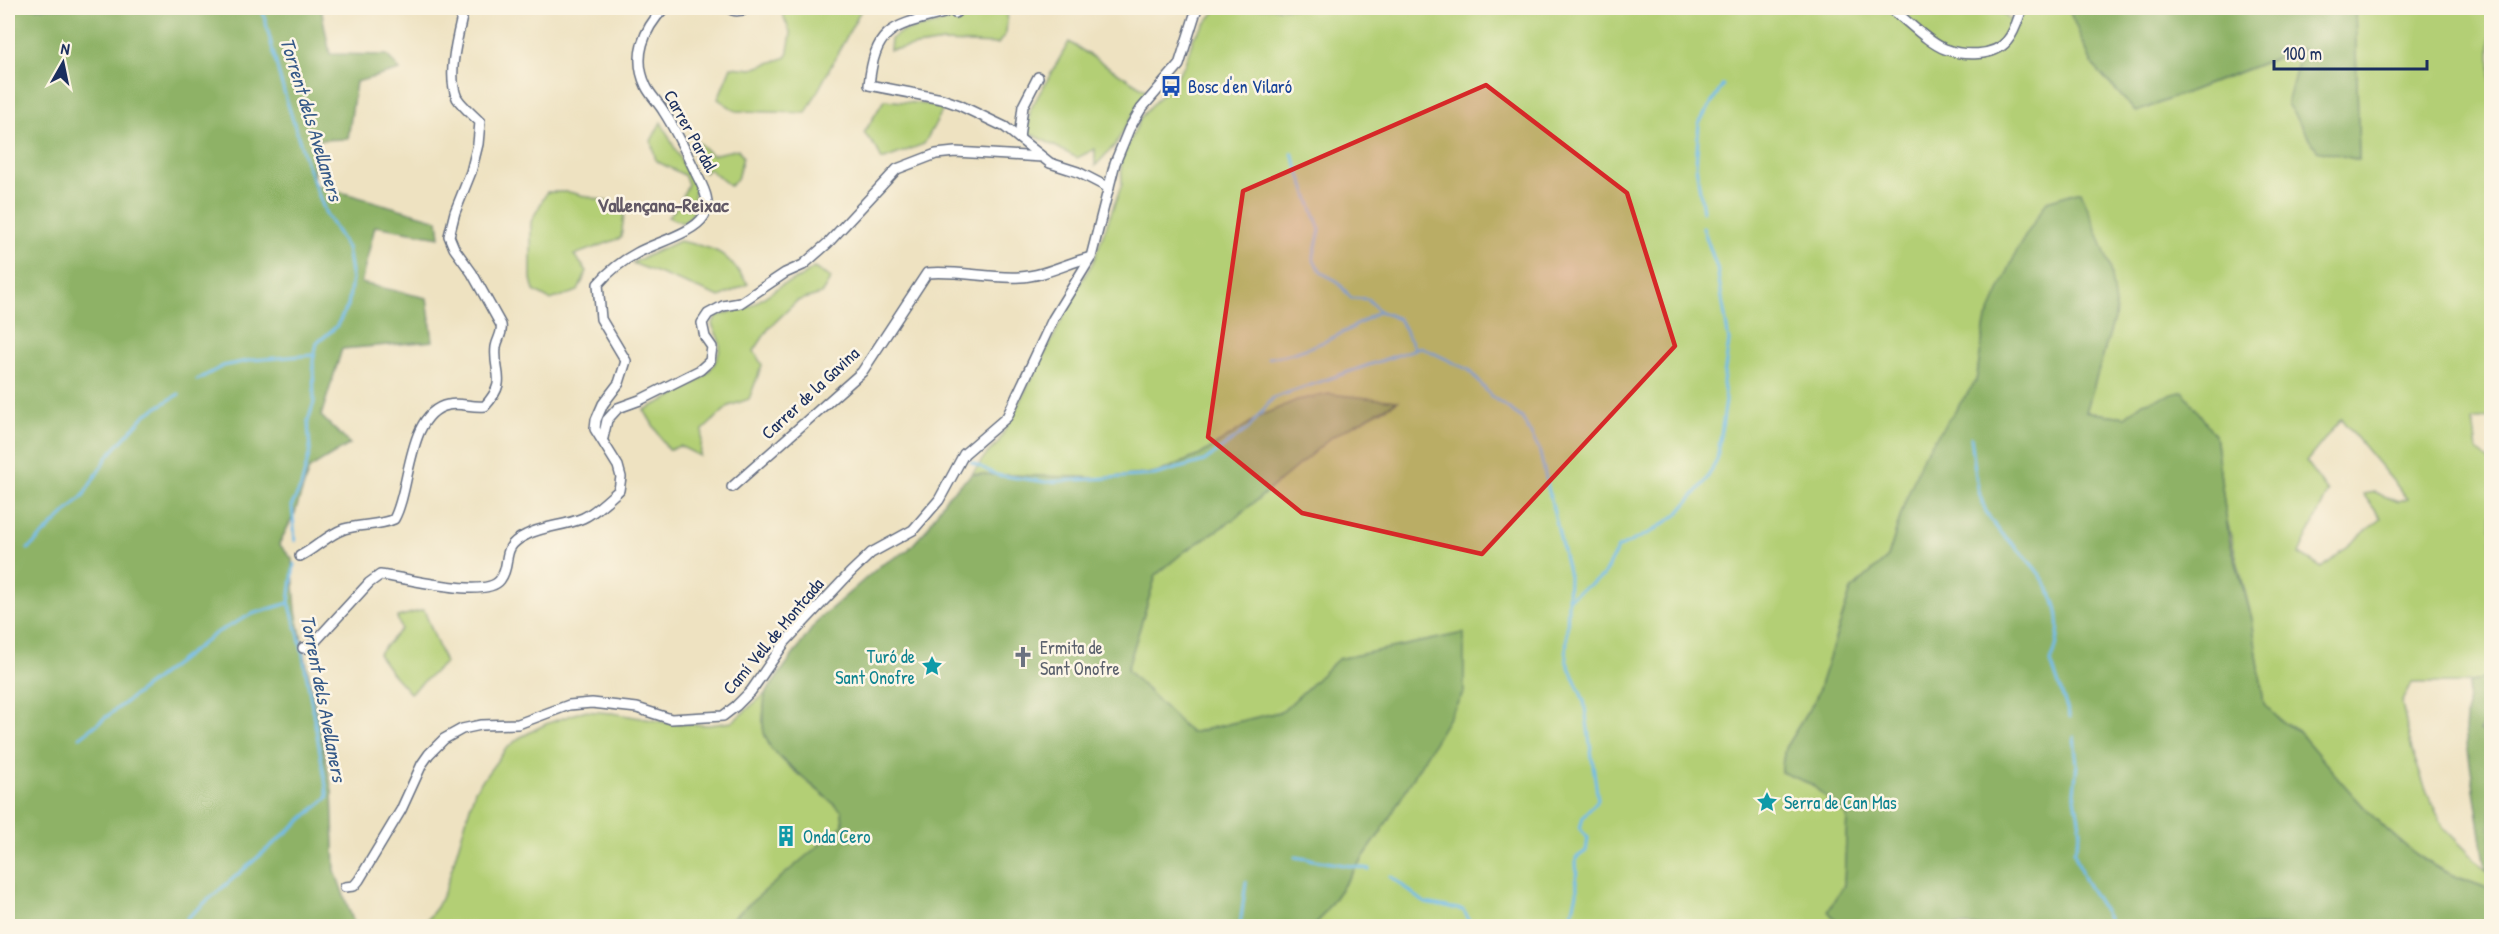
<svg xmlns="http://www.w3.org/2000/svg" width="2499" height="934" viewBox="0 0 2499 934" font-family="'Patrick Hand',sans-serif">
<style>
.green{fill:#b3cf75;stroke:#677f6a;stroke-width:1.5;fill-rule:evenodd}
.forest{fill:#8eb266;stroke:#547062;stroke-width:1.5}
.lines{fill:none;stroke-linecap:round;stroke-linejoin:round}
.stream{stroke:#71bcea;stroke-width:3}
.minor-casing{stroke:#656e81;stroke-width:12}
.minor{stroke:#fff;stroke-width:9}
.marked{fill:#d62828;fill-opacity:0.2;stroke:#d62828;stroke-width:4.5;stroke-linejoin:round}
.labels{text-anchor:middle;dominant-baseline:central;stroke-width:5;stroke-linejoin:round;paint-order:stroke}
.transit-label{font-size:18px;fill:#164399;stroke:#fcf5e5;text-anchor:start}
.street-label{font-size:18px;fill:#1b2f5e;stroke:#fcf5e5}
.worship-label{font-size:18px;fill:#5b616d;stroke:#fcf5e5;text-anchor:start}
.culture-label{font-size:18px;fill:#0d838f;stroke:#fcf5e5;text-anchor:start}
.water-label{font-size:20px;font-style:italic;fill:#355988;stroke:#fcf5e5}
.neighbourhood-label{font-size:20px;font-weight:bold;fill:#625966;stroke:#fcf5e5}
</style>
<rect width="100%" height="100%" fill="#fcf5e5"/>
<filter id="ink" filterUnits="userSpaceOnUse"><feTurbulence type="fractalNoise" baseFrequency=".0167" numOctaves="2"/><feDisplacementMap in="SourceGraphic" scale="12" xChannelSelector="R" yChannelSelector="G"/><feConvolveMatrix kernelMatrix="1 2 1 2 8 2 1 2 1" color-interpolation-filters="sRGB"/></filter>
<filter id="wash" filterUnits="userSpaceOnUse"><feTurbulence type="fractalNoise" baseFrequency=".008" numOctaves="4" result="noise"/><feDisplacementMap in="SourceGraphic" scale="24" xChannelSelector="R" yChannelSelector="G"/><feGaussianBlur stdDeviation="1.35" result="paint"/><feColorMatrix in="noise" values="0 0 0 0 0 0 0 0 0 0 0 0 0 0 0 0 0 1.4 0 .05"/><feComposite in="paint" operator="in"/></filter>
<g filter="url(#wash)">
<rect width="100%" height="100%" fill="#eee2c1"/>
<!-- green -->
<g class="green">
<polygon points="780,8 862,8 806,113 736,111 718,99 731,67 752,69 787,57 791,34"/>
<polygon points="974,8 1008,8 1006,33 998,44 943,42 890,50 891,39 901,32 972,15"/>
<path d="M1218,8h779l15,14 7,-14h49l25,57 43,47 167,-64 56,112 -4,-152h135l2,408 -19,5 4,29 14,13v232l-9,-16c-20,7 -48,3 -70,4l-10,20 10,48 15,42 17,35 47,47v8l-3,5c-19,-7 -38,-12 -55,-23 -53,-32 -94,-86 -134,-133l-17,-10 -18,-18 -12,-85 -26,-102 -11,-82 -72,-32 -18,14 -39,-5 30,-100 -131,11 -9,58 -71,121 -17,55 -37,33 -35,108 -31,50 -4,24 30,12 36,32 -3,69 -16,26 12,15h-525l66,-94 -42,-173 -56,52 -93,22 -63,-63 29,-95 29,-24 48,-31 100,-84 64,-34 -156,29 -41,24 -43,18 -57,5 -128,-4 13,-18 13,-13 57,-109 17,-37 21,-35 29,-78 -1,-23 20,-44 30,-33 13,-18 10,-29zM2341,419l67,80 -9,3 -25,-10 -11,2 18,24 -59,50 -23,-14 29,-62 -22,-30z"/>
<polygon points="1069,42 1147,91 1115,145 1095,166 1095,149 1077,158 1028,132 1030,110"/>
<polygon points="884,100 945,106 924,144 882,160 877,149 864,133"/>
<polygon points="661,122 695,187 693,214 683,223 668,217 678,206 688,184 684,175 656,161 651,141"/>
<polygon points="693,138 712,155 738,149 743,157 737,179 730,186 709,169 705,173 696,158"/>
<polygon points="547,192 569,192 625,206 621,238 574,255 587,271 578,291 550,300 534,291 531,279 531,222"/>
<path d="M679,241c41,9 44,8 69,43l-28,13 -88,-34z"/>
<path d="M814,268l17,10 -10,16 -24,7 -28,27 -15,23 8,14 -13,34 -20,7 -26,24 -3,26 -20,-10 -12,4 -24,-40c26,-13 74,-29 76,-65 0,-6 -6,-15 -8,-21l5,-8 34,-10 31,-21 19,-8z"/>
<polygon points="424,610 445,663 410,693 391,672 378,654 401,629 397,617"/>
<path d="M765,694c0,13 -4,25 -1,38 5,26 58,59 78,79l1,15 -120,100h-301l15,-19 9,-19 29,-98 30,-40 14,-12 27,-14 37,-13 29,2 57,10 40,2 23,-3z"/>
</g>
<!-- forest -->
<g class="forest">
<polygon points="8,8 321,8 330,54 387,55 400,70 356,82 348,139 315,140 313,184 438,220 440,237 375,226 361,283 427,298 433,341 342,349 321,416 350,444 309,469 295,513 279,544 292,559 296,611 332,791 335,871 355,926 8,926"/>
<polygon points="2068,8 2355,8 2359,160 2317,150 2287,104 2302,48 2136,112 2093,65"/>
<path d="M2081,191l28,72 7,49 -30,100 39,5 18,-14 40,-12 32,44 14,103 23,81 12,85 18,18 17,10c41,47 80,100 133,133 17,11 37,16 55,23l4,-5v43h-602l-3,-3 -9,3h-37l-12,-15 16,-26 3,-69 -36,-32 -30,-12 4,-24 31,-50 35,-108 37,-33 17,-55 19,-48 52,-73 9,-58 33,-75 29,-47z"/>
<polygon points="1329,394 1398,401 1333,436 1233,520 1185,551 1156,575 1127,670 1191,733 1283,711 1338,659 1464,633 1464,692 1381,832 1315,926 723,926 843,825 842,811 771,749 764,733 763,723 765,694 818,620 881,565 907,551 926,530 946,498 972,474 1100,478 1157,473 1200,455 1262,415 1297,400"/>
<polygon points="2482,679 2491,695 2491,717 2479,731 2491,736 2491,877 2486,869 2465,730 2469,683"/>
</g>
<g class="lines">
<!-- stream -->
<g class="stream">
<polyline points="262,8 281,82 306,162 326,214 347,248 352,279 348,306 336,327 317,343 313,361 314,402 308,421 310,451 301,487 292,505 295,541"/>
<polyline points="1292,153 1320,230 1313,259 1322,273 1337,281 1351,298 1368,299 1379,311 1399,319 1415,349"/>
<polyline points="1703,211 1696,166 1699,123 1723,85"/>
<path d="M1268,358c37,-4 80,-26 111,-47"/>
<polyline points="197,380 223,366 252,360 314,355"/>
<path d="M1971,437c4,27 4,56 18,80 9,16 25,27 37,41 29,31 42,63 25,104l19,55"/>
<polyline points="971,462 997,475 1046,482 1154,475 1204,461 1248,429 1273,398 1421,347 1469,370 1491,396 1522,418 1539,449 1569,576 1566,660 1584,701 1598,800 1583,817 1580,829 1588,838 1586,851 1576,858 1577,893 1569,926"/>
<polyline points="28,549 83,496 108,456 145,415 179,394"/>
<polyline points="1569,598 1603,576 1618,548 1651,532 1678,514 1705,482 1717,460 1726,401 1723,383 1729,341 1717,268 1703,228"/>
<polyline points="80,737 216,633 252,614 289,603"/>
<polyline points="2074,737 2077,764 2074,792 2081,831 2074,852 2084,879 2113,926"/>
<polyline points="1295,857 1369,869"/>
<polyline points="1390,876 1425,903 1463,910 1473,926"/>
<polyline points="187,918 328,797 301,644 289,602 294,564"/>
<polyline points="1240,926 1246,882"/>
</g>
</g>
</g>
<g filter="url(#ink)">
<g class="lines">
<defs>
<g id="minor">
<path d="M729,8c5,4 13,3 18,0"/>
<path d="M949,8l-5,5c-51,13 -69,14 -75,72l73,14 17,6 46,22 45,36 28,9 31,16"/>
<polyline points="950,8 955,13 962,8"/>
<path d="M1890,8c16,11 38,35 55,41 18,7 49,8 62,-8 8,-9 11,-22 15,-33"/>
<polyline points="1019,138 1023,106 1038,77"/>
<polyline points="603,438 607,420 618,408 640,400 700,370 710,361 712,347 705,337 702,323 708,314 723,306 740,303 785,273 803,265 828,243 897,169 936,154 955,152 1042,157"/>
<path d="M732,487l130,-115 65,-99c31,-3 62,6 93,4 24,-1 47,-14 71,-20"/>
<path d="M300,556c15,-7 27,-21 44,-27 16,-5 35,-3 50,-10 17,-30 13,-106 54,-114 12,-3 25,3 37,1 24,-27 8,-31 11,-59 1,-8 7,-13 5,-22l-29,-52 -18,-25 -5,-12 6,-24 16,-40 7,-28 2,-22c-7,-7 -18,-16 -23,-24 -11,-24 2,-66 7,-90"/>
<path d="M303,648l7,-1 59,-64 11,-8c24,2 105,25 120,5 13,-17 -2,-32 26,-45 17,-9 39,-9 57,-17 13,-6 25,-18 36,-28l2,-13 -3,-11 -23,-37 1,-9 7,-16 16,-21 7,-22 -25,-42 -3,-35c11,-13 24,-23 39,-31 18,-10 57,-20 67,-37 8,-16 -2,-30 -8,-43 -10,-21 -19,-41 -32,-61 -5,-9 -14,-17 -18,-26 -14,-29 -2,-57 18,-78"/>
<polyline points="345,887 354,886 359,880 401,810 422,764 429,754 444,739 462,729 481,725 518,724 569,705 592,703 637,708 671,719 723,716 736,706 751,691 785,642 850,573 871,553 913,530 939,500 964,454 1007,417 1053,319 1091,257 1115,163 1129,129 1141,109 1179,65 1197,8"/>
</g>
</defs>
<!-- minor casing -->
<use href="#minor" class="minor-casing"/>
<!-- minor -->
<use href="#minor" class="minor"/>
</g>
</g>
<!-- marked area -->
<path class="marked" d="M1486,85l141,108 48,153 -193,208 -180,-41 -94,-76 35,-246z"/>
<!-- icons -->
<defs>
<symbol id="bus-bare" viewBox="-9 -9 18 18"><path d="M-5-6H5V4H4V6H2V4H-2V6H-4V4H-5ZM-3.5-4V0h7V-4ZM-3.5 1.2v1.5H-2V1.2ZM2 1.2v1.5H3.5V1.2Z" fill="#1a4fb4" stroke="#fcf5e5" stroke-width="2.5" paint-order="stroke"/></symbol>
<symbol id="church-bare" viewBox="-9 -9 18 18"><path d="M-1.2-6h2.4v3.5h3.3v2.4h-3.3V6h-2.4V-.1h-3.3v-2.4h3.3Z" fill="#6b7280" stroke="#fcf5e5" stroke-width="2.5" paint-order="stroke"/></symbol>
<symbol id="sight-bare" viewBox="-9 -9 18 18"><path d="M0-6L1.8-2.2L6-1.7L2.9 1.2L3.7 5.4L0 3.3L-3.7 5.4L-2.9 1.2L-6-1.7L-1.8-2.2Z" fill="#0f9aa8" stroke="#fcf5e5" stroke-width="2.5" paint-order="stroke"/></symbol>
<symbol id="building-bare" viewBox="-9 -9 18 18"><path d="M-4-6H4V6H1V3H-1V6H-4ZM-2.5-4.3h1.7v1.8h-1.7ZM.8-4.3h1.7v1.8H.8ZM-2.5-1h1.7V.8h-1.7ZM.8-1h1.7V.8H.8Z" fill="#0f9aa8" stroke="#fcf5e5" stroke-width="2.5" paint-order="stroke"/></symbol>
</defs>
<g fill-rule="evenodd">
<use href="#bus-bare" x="1156" y="71" width="30" height="30"/>
<use href="#church-bare" x="1008" y="642" width="30" height="30"/>
<use href="#sight-bare" x="917" y="651" width="30" height="30"/>
<use href="#sight-bare" x="1752" y="787" width="30" height="30"/>
<use href="#building-bare" x="771" y="821" width="30" height="30"/>
</g>
<g class="labels">
<!-- transit labels -->
<g class="transit-label">
<text x="1188" y="86">Bosc d'en Vilaró</text>
</g>
<!-- street labels -->
<g class="street-label">
<text transform="translate(691 131) rotate(61)">Carrer Pardal</text>
<text transform="translate(810 393) rotate(-43)">Carrer de la Gavina</text>
<text transform="translate(773 636) rotate(-50)">Camí Vell de Montcada</text>
</g>
<!-- worship labels -->
<g class="worship-label">
<text x="1040" y="647">Ermita de<tspan x="1040" dy="21">Sant Onofre</tspan></text>
</g>
<!-- culture labels -->
<g class="culture-label">
<text x="915" y="656" text-anchor="end">Turó de<tspan x="915" dy="21">Sant Onofre</tspan></text>
<text x="1784" y="802">Serra de Can Mas</text>
<text x="803" y="836">Onda Cero</text>
</g>
<!-- water labels -->
<g class="water-label">
<text transform="translate(312 119) rotate(73)">Torrent dels Avellaners</text>
<text transform="translate(324 698) rotate(79)">Torrent dels Avellaners</text>
</g>
<!-- neighbourhood labels -->
<g class="neighbourhood-label">
<text x="663" y="204">Vallençana-Reixac</text>
</g>
</g>
<!-- margin -->
<rect width="2499" height="934" fill="none" stroke="#fcf5e5" stroke-width="30"/>
<!-- north arrow -->
<g transform="translate(63 63) rotate(9)" stroke="#fcf5e5" stroke-width="4.5" paint-order="stroke">
<path d="M0-4.5L10 22L0 15L-10 22Z" fill="#1b2f5e"/>
<text y="-9" font-size="16" font-weight="bold" text-anchor="middle" fill="#1b2f5e">N</text>
</g>
<!-- scale -->
<path d="M2274 60v9h153v-9" fill="none" stroke="#1b2f5e" stroke-width="3"/>
<text x="2283" y="60" font-size="18" fill="#1b2f5e" stroke="#fcf5e5" stroke-width="4.5" paint-order="stroke">100 m</text>
</svg>
